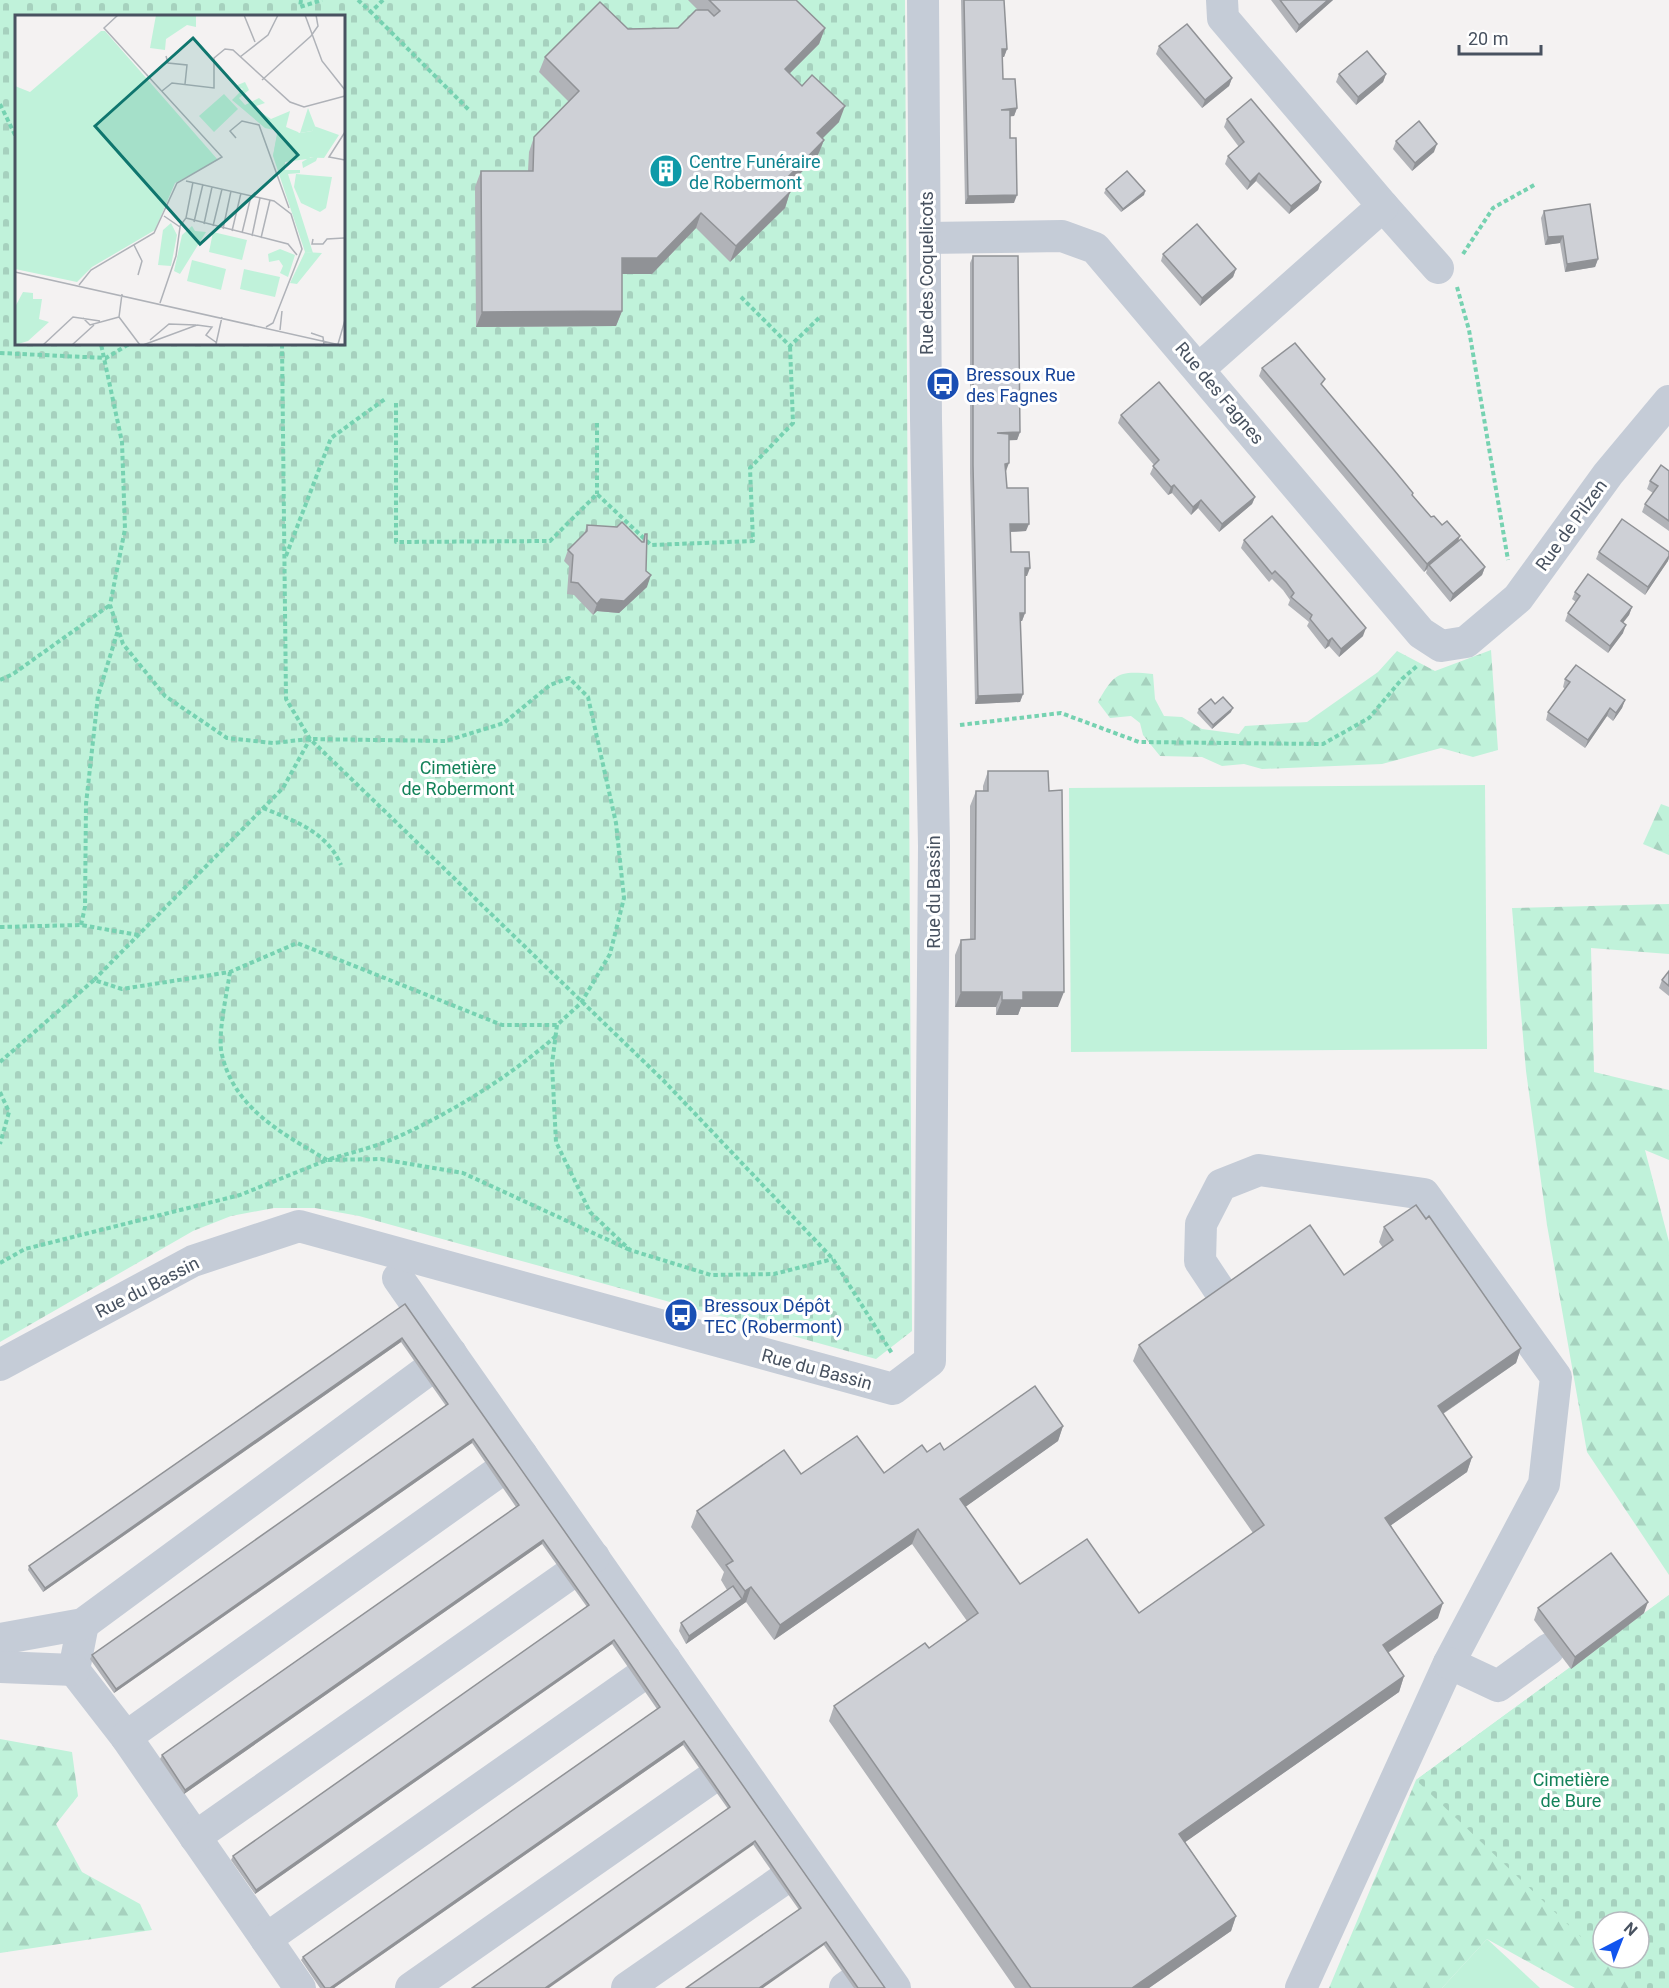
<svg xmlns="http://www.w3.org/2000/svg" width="1669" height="1988" viewBox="0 0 1669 1988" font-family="Roboto,sans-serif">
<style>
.green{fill:#c0f2da}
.forest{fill:url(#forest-firs)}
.cemetery{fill:url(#cemetery-stones);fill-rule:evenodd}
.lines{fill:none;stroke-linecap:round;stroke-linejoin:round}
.path{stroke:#76d2b1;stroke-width:4;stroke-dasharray:4.5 3;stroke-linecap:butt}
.minor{stroke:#c5ccd7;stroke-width:32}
.wall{fill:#b1b3b8}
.shaded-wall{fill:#909296}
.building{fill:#ced0d6;stroke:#909296;stroke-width:1.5}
.labels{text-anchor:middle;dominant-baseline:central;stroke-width:6;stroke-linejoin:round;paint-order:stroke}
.culture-label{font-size:18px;fill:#0d838f;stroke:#fff;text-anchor:start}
.street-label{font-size:18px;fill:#485260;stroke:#fff}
.transit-label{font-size:18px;fill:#164399;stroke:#fff;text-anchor:start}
.park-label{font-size:18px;fill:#138259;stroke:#fff}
.inset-road{fill:none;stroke:#afb2b8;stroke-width:1.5}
.view{fill:#0f766e;fill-opacity:0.15;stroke:#0f766e;stroke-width:3}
.inset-edge{fill:none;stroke:#485260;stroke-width:3}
</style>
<defs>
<pattern id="forest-firs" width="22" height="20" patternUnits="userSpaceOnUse" patternTransform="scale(1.5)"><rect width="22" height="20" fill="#c0f2da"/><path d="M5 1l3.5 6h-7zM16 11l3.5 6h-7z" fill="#a6d1be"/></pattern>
<pattern id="cemetery-stones" width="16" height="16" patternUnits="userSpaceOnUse" patternTransform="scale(1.5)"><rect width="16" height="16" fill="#c0f2da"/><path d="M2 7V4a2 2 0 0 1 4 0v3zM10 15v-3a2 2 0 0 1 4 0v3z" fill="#a6d1be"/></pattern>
</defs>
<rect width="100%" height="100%" fill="#f4f2f2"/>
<!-- green -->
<g class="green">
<polygon points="1485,785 1487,1049 1071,1052 1069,788"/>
<polygon points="1487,1939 1540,1988 1442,1988"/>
</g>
<!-- forest -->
<g class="forest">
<path d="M1491,650l7,100 -25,7 -32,-9 -59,16 -120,5 -18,-5 -22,2 -20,-9 -42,-1 -17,-21 -3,-12 -9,-7 -21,2 -12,-16c17,-30 21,-31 55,-28l2,25 9,17 18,1 20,12 37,5 6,-8 62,-4 71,-50 19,-21 38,20z"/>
<polygon points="1661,804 1669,807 1669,855 1643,844"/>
<polygon points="1669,904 1669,954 1591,948 1594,1072 1669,1090 1669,1160 1645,1150 1669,1242 1669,1575 1587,1452 1547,1225 1526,1071 1512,908"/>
<polygon points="1669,1595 1603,1922 1603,1958 1639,1958 1669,1988 1575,1988 1487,1939 1442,1988 1329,1988 1416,1780"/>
<polygon points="0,1739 72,1752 78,1796 56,1824 82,1872 140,1904 152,1930 0,1953"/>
</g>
<!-- cemetery -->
<g class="cemetery">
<path d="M0,0h905l7,1331 -36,28 -517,-143 -44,-8h-41l-43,8 -38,15 -193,111zM16,16h328v328h-328z"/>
<polygon points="1669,1595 1669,1988 1635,1988 1604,1958 1639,1958 1639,1922 1603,1922 1603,1958 1416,1780"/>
</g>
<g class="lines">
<!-- path -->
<g class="path">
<polyline points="301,0 300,7 322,0"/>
<polyline points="358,0 371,12"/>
<polyline points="383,0 371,12 470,111"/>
<polyline points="0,104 16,137"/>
<polyline points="1463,254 1493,208 1536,184"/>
<polyline points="1457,287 1469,330 1508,560"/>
<polyline points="741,297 790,346 821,316"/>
<polyline points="282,344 286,699 310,739 664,1081 833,1259 893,1355"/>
<polyline points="0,353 106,358 129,344"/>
<polyline points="396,403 396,542 550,541 597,494 651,545 753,541 750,468 793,423 790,346"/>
<polyline points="597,423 597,494"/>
<polyline points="286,556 331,438 385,399"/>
<polyline points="0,680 13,674 110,605"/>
<polyline points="960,725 1061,713 1139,742 1323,744 1369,718 1402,679 1417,666"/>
<path d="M263,808c32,13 64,24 78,57"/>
<polyline points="81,925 85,907 86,804 98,696 118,630"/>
<polyline points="0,927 81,925 138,935"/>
<path d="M230,972c-3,21 -13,64 -8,83 13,55 62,79 105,105 22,-7 45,-12 66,-21 58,-26 115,-61 163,-103"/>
<polyline points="94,980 283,788 310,739"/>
<polyline points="557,1025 552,1064 556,1142 590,1212 630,1250 711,1275 774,1274 833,1259"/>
<polyline points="0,1062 94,980 122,989 230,972 297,943 502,1025 557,1025 581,1003 610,954 624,898 616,823 588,697 569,678 550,685 504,723 446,741 310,739 273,743 227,738 165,696 123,644 110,605 125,529 122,442 101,344"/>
<polyline points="0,1092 9,1112 0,1144"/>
<polyline points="0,1263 25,1249 240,1195 327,1160 381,1159 463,1173 630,1250"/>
</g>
<!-- minor -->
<g class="minor">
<polyline points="1383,206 1438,268"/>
<polyline points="926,238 1062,236 1095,248 1421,633 1441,646 1466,642 1518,598 1608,474 1669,401"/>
<polyline points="1200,368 1383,206 1223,18 1222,0"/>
<polyline points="398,1278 895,1988"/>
<polyline points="1224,1297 1200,1261 1201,1224 1221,1185 1259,1170 1424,1194 1556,1377 1544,1484 1449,1663 1301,1988"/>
<polyline points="0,1365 193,1261 299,1226 893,1389 930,1361 934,846 926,420 923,0"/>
<polyline points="83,1624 74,1670 126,1737 300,1988"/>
<polyline points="0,1639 83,1624 451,1353"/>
<polyline points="1449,1663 1498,1686 1549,1649"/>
<polyline points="0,1667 74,1670"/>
<polyline points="126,1737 522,1455"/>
<polyline points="195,1837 594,1557"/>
<polyline points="266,1939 665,1659"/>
<polyline points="411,1988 736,1761"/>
<polyline points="627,1988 807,1863"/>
<polyline points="845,1988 878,1965"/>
</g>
</g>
<!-- wall -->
<g class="wall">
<polygon points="688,0 796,0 825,28 819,44 789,74 839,122 822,138 824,140 818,155 786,188 790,192 785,208 730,262 696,228 652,274 622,274 622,311 616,326 476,327 475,187 481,171 528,171 529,152 534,137 569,102 539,72 545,57 628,29 678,28 698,10"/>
<polygon points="961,0 1004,0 1007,49 1004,57 1002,57 1003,79 1017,108 1014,116 1010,116 1010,138 1014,203 965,204"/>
<polygon points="1271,0 1333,0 1296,33"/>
<polygon points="1159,46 1232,78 1229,86 1202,108 1156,54"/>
<polygon points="1339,74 1386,74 1383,82 1356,105 1336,82"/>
<polygon points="1227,119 1321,182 1318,190 1289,214 1256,181 1247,190 1225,164 1228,156 1239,147 1224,127"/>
<polygon points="1396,141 1434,152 1412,171 1393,149"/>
<polygon points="1106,189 1145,191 1144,195 1121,212 1104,193"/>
<polygon points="1544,211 1598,259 1595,267 1565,272 1560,243 1545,245 1541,218"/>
<polygon points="1163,254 1236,269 1233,277 1200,306 1161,261"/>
<polygon points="973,256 1020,432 1017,440 1009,440 1006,471 1005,471 1007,488 1026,531 1010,532 1011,552 1027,576 1025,576 1025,613 1022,621 1020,621 1023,694 1020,702 975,704 970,473 970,263"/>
<polygon points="1262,368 1323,386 1412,496 1431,517 1442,525 1459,540 1485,567 1482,575 1450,602 1426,573 1427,569 1424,572 1259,376"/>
<polygon points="1121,415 1255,497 1252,504 1219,532 1198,508 1191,515 1172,493 1168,495 1150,474 1154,465 1118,423"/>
<polygon points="1669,471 1669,531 1642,512 1645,504 1653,493 1647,489 1650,481"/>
<polygon points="587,525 642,542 645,534 646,571 647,587 619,613 597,611 593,615 574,595 567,594 569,566 564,561 568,550 584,534"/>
<polygon points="1244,540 1363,636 1339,657 1329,646 1325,649 1307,626 1309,622 1288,605 1290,600 1283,590 1272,579 1269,582 1241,548"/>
<polygon points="1599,552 1669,552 1669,559 1645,595 1596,559"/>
<polygon points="1575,592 1632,607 1629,615 1623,623 1623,633 1608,653 1565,621 1568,613 1576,602 1572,599"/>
<polygon points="1565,679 1625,700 1622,708 1613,721 1607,716 1585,748 1546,720 1548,712 1565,689 1563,687"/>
<polygon points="1215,704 1231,712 1212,729 1197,713 1199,709"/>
<polygon points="988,771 1049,791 1058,1007 1021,1007 1018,1015 996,1015 996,1007 955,1007 955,955 961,940 970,939 970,806 976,791 983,791 983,786"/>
<polygon points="1669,971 1669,996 1659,988 1662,980"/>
<polygon points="1384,1227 1521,1348 1516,1363 1443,1414 1472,1457 1467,1472 1391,1525 1438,1618 1388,1653 1404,1676 1399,1692 1185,1842 1236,1916 1231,1931 1149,1988 1015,1988 829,1721 834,1706 929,1648 967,1621 912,1544 774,1640 746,1602 686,1644 679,1631 681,1623 727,1590 721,1580 724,1572 691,1527 697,1511 801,1474 884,1473 927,1452 944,1450 1063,1426 1058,1441 965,1507 1020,1584 1139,1613 1253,1533 1133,1361 1139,1345 1344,1275 1383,1248 1379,1242"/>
<polygon points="405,1304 885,1988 854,1988 683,1745 334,1988 320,1988 301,1960 303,1957 657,1709 612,1644 255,1894 231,1860 233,1856 587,1607 542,1544 184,1794 160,1759 162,1755 516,1507 472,1443 114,1693 90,1659 92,1655 446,1406 401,1342 43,1592 28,1570 29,1566"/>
<polygon points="1538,1608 1644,1613 1571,1669 1534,1620"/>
</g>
<!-- shaded-wall -->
<g class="shaded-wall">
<polygon points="1328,0 1333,0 1296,33 1299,25"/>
<polygon points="825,28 819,44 779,84 785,69"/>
<polygon points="1002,49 1007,49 1004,57 999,57"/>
<polygon points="1386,74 1383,82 1356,105 1358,97"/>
<polygon points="1232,78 1229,86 1202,108 1205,100"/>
<polygon points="845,106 839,122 812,149 817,133"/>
<polygon points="1017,108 1014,116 998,118 1001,110"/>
<polygon points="824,140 818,155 776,199 782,183"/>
<polygon points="1437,144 1434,152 1412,171 1415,163"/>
<polygon points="1259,173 1256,181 1247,190 1250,182"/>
<polygon points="1321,182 1318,190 1289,214 1291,206"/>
<polygon points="1145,191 1144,195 1121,212 1123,209"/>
<polygon points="790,192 785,208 730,262 736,246"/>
<polygon points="1017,195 1014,203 965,204 968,196"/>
<polygon points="701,213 696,228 652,274 616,274 622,258"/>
<polygon points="1563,236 1560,243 1545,245 1548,237"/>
<polygon points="1598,259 1595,267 1565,272 1567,264"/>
<polygon points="1236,269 1233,277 1200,306 1202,298"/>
<polygon points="622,311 616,326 476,327 482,312"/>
<polygon points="1020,432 1017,440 995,441 997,433"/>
<polygon points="1009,463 1006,471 1002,471 1005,464"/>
<polygon points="1174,485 1172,493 1168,495 1171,487"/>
<polygon points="1255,497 1252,504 1219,532 1222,524"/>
<polygon points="1201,500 1198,508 1191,515 1193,507"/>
<polygon points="1010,524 1029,524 1026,531 1007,532"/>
<polygon points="1460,536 1457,544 1429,565 1427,569 1424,572 1427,564"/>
<polygon points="1669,556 1668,561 1645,595 1648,587"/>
<polygon points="1485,567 1482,575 1450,602 1453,594"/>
<polygon points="1025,568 1030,568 1027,576 1022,576"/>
<polygon points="651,575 647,587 619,613 597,611 593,615 597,604 601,599"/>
<polygon points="1632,607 1629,615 1618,629 1621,621"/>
<polygon points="1020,613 1025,613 1022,621 1017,621"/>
<polygon points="1626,625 1623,633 1608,653 1610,646"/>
<polygon points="1366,628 1363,636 1339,657 1341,649"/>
<polygon points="1332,638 1329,646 1325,649 1328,641"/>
<polygon points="1023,694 1020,702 975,704 978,696"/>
<polygon points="1625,700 1622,708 1613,721 1616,713"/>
<polygon points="1233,708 1231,712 1212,729 1213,725"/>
<polygon points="1610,708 1607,716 1585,748 1588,740"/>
<polygon points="961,992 1002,992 996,1007 955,1007"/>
<polygon points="1023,992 1064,992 1058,1007 1021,1007 1018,1015 996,1015 1002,1000"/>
<polygon points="402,1338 401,1342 43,1592 45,1588"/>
<polygon points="1521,1348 1516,1363 1432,1421 1438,1406"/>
<polygon points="1063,1426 1058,1441 954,1515 960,1499"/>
<polygon points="473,1439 472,1443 114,1693 116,1689"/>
<polygon points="1472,1457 1467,1472 1380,1533 1385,1518"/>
<polygon points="918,1529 912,1544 774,1640 780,1625"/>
<polygon points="543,1540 542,1544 184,1794 185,1790"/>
<polygon points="751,1587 746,1602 686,1644 689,1636 742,1599 745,1591"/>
<polygon points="1648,1602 1644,1613 1571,1669 1575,1657"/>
<polygon points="1443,1603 1438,1618 1377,1660 1383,1645"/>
<polygon points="614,1640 612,1644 255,1894 256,1890"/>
<polygon points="1404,1676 1399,1692 1174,1850 1179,1834"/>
<polygon points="684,1741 683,1745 334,1988 330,1988"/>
<polygon points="755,1841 753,1845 549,1988 545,1988"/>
<polygon points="1236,1916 1231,1931 1149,1988 1132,1988"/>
<polygon points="826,1942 824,1945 763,1988 759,1988"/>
</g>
<!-- building -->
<g class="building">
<polygon points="709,0 796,0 825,28 785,69 802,86 812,75 845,106 817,133 824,140 782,183 790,192 736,246 701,213 657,258 622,258 622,311 482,312 481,171 533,171 534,137 579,91 545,57 600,2 628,29 678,28 696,10 708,10 714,16 720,11"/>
<polygon points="964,0 1004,0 1007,49 1002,49 1003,79 1015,79 1017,108 1001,110 1010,110 1010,138 1016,138 1017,195 968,196"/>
<polygon points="1280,0 1328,0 1299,25"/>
<polygon points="1187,24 1232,78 1205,100 1159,46"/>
<polygon points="1367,51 1386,74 1358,97 1339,74"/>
<polygon points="1251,99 1321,182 1291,206 1259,173 1250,182 1228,156 1244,142 1227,119"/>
<polygon points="1419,121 1437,144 1415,163 1396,141"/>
<polygon points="1127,171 1145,191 1123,209 1106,189"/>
<polygon points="1590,204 1598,259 1567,264 1563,236 1548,237 1544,211"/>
<polygon points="1197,224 1236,269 1202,298 1163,254"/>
<polygon points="973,256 1018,256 1020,432 997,433 1009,434 1009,463 1005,464 1007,488 1028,488 1029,524 1010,524 1011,552 1029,552 1030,568 1025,568 1025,613 1020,613 1023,694 978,696 973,465"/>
<polygon points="1295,343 1325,379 1321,384 1394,470 1413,493 1412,495 1431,517 1434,516 1442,525 1447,521 1460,536 1427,564 1262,368"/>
<polygon points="1159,382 1255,497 1222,524 1201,500 1193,507 1174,485 1171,487 1153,466 1159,460 1121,415"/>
<polygon points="1661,465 1669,471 1669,521 1645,504 1658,486 1650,481"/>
<polygon points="1272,516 1366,628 1341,649 1332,638 1328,641 1310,619 1312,615 1291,597 1294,593 1286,582 1275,571 1272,574 1244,540"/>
<polygon points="1622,519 1669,552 1669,556 1648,587 1599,552"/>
<polygon points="622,522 642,542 644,542 645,534 647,534 646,571 651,575 624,601 601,599 597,604 578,583 571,582 573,555 568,550 587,531 587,525 617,527"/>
<polygon points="1461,539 1485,567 1453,594 1429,565"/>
<polygon points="1588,574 1632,607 1621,621 1626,625 1610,646 1568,613 1580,596 1575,592"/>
<polygon points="1576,665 1625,700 1616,713 1610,708 1588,740 1548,712 1570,682 1565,679"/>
<polygon points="1223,697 1233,708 1213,725 1199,709 1211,699 1215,704"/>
<polygon points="988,771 1048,771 1049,791 1062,790 1064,992 1023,992 1023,1000 1002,1000 1002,992 961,992 961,940 975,939 976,791 988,791"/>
<polygon points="1669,971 1669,986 1662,980"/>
<polygon points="1416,1205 1426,1219 1429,1216 1521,1348 1438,1406 1472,1457 1385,1518 1443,1603 1383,1645 1404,1676 1179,1834 1236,1916 1132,1988 1031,1988 834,1706 925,1643 929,1648 978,1613 918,1529 780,1625 751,1587 745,1591 736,1579 726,1565 733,1561 697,1511 784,1450 801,1474 857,1436 884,1473 922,1445 927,1452 940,1443 944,1450 1035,1386 1063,1426 960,1499 1020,1584 1087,1539 1139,1613 1264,1525 1139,1345 1310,1225 1344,1275 1393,1240 1384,1227"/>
<polygon points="405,1304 885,1988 858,1988 826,1942 759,1988 686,1988 801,1908 755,1841 545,1988 472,1988 730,1807 684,1741 330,1988 325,1988 303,1957 660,1707 614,1640 256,1890 233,1856 589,1605 543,1540 185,1790 162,1755 519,1505 473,1439 116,1689 92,1655 448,1404 402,1338 45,1588 29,1566"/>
<polygon points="1611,1553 1648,1602 1575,1657 1538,1608"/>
<polygon points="733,1586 742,1599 689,1636 681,1623"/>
</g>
<!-- icons -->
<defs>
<symbol id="building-disc" viewBox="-11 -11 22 22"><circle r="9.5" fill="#0f9aa8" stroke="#fff"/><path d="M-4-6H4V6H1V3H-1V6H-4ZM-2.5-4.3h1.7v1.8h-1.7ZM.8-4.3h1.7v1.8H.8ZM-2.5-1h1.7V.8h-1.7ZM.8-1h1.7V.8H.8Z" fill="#fff"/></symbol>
<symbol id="bus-disc" viewBox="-11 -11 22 22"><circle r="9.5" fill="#1a4fb4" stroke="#fff"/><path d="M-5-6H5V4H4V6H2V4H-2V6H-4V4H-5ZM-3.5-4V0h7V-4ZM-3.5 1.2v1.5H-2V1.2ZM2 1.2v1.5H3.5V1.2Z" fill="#fff"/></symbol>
</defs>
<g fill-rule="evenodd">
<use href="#building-disc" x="647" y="152" width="38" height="38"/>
<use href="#bus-disc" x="924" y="365" width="38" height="38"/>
<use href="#bus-disc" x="662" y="1296" width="38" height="38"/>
</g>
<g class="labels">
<!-- culture labels -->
<g class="culture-label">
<text x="689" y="161">Centre Funéraire<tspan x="689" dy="21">de Robermont</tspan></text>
</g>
<!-- street labels -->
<g class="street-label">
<text transform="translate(926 273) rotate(-90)">Rue des Coquelicots</text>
<text transform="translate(1220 393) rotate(50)">Rue des Fagnes</text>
<text transform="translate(1571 525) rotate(-54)">Rue de Pilzen</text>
<text transform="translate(933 892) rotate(-90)">Rue du Bassin</text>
<text transform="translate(147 1287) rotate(-27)">Rue du Bassin</text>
<text transform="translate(817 1369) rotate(15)">Rue du Bassin</text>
</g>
<!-- transit labels -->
<g class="transit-label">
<text x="966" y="374">Bressoux Rue<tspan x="966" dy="21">des Fagnes</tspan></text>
<text x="704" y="1305">Bressoux Dépôt<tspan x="704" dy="21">TEC (Robermont)</tspan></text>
</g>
<!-- park labels -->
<g class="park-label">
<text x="458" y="767">Cimetière<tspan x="458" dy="21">de Robermont</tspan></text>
<text x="1571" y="1779">Cimetière<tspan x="1571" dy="21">de Bure</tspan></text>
</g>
</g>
<!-- overview -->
<g transform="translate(15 15)">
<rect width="330" height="330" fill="#f4f2f2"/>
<path d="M141,0h40v12l-9,-2 -21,14 -1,11 -15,-2zM209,79l14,15 -24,23 -15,-16zM281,159l36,3 -6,31 -6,4 -19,-9 -7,-16zM198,217l34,8 -5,20 -33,-8zM290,237l17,1 -25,31 -7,-1zM177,245l34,9 -5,21 -34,-9zM229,254l36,8 -5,20 -35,-8zM8,277l10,1v6h9l-3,20 10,3 -21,19 -13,4v-38z" fill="#c0f2da"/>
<path d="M230,67l4,8 -10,8 6,7 14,-7 6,5 -12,4 18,12 19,-8 -4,16 12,5 12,26 8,-2 -2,5 -13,7 -1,-6 5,-3 -22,3v8h15v3l-12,1 25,79 -8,-1 -32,-96 5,-25 -13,-3 -33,-28 11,-11 -8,-3zM293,93l7,18 -3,5 -12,2zM156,208l6,12 -6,31 -13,-1 5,-35zM177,211l3,5 11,1 -26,42 -6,-3 8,-36zM265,234l15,6 -7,22 -8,-4 3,-7 -4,-6 -10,2 -1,-8z" fill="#c0f2da"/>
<path d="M86,16h4l113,129 -43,23 -20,47 -63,37 -15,15 -62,-13v-183l15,6zM299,111l25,9 -15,23 -51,-2 5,-28 22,5 12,-2z" fill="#c0f2da"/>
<path class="inset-road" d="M229,0l11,27M290,0l17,46 23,29M151,41l2,7 19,2 -2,19M225,42l28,-22 10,-20M247,65l49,-44 7,-10 -2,-11M147,76l10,-8 42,5v-30l11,-9 8,1 57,52 14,5 41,-11M330,117l-16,25 16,3M221,123l-6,-7 12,-10 17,4 30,83M171,166l88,20 17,13 11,35 -29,74 -7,4M171,203l102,26 9,11M179,207l9,-38M189,209l8,-37M165,211l6,-8 7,-36M198,211l9,-37M208,214l8,-38M217,216l9,-38M227,218l9,-37M330,218v29M237,221l8,-38M246,223l9,-38M298,224l-1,5h11l4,-5 17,-1M119,230l8,16 -4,14M0,257l325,73M64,270l12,-15 63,-37 23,-50 45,-26 -118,-129 14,-13M107,279l-3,23 21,28M145,288l16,-47 4,-29 -16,-11M68,303l7,7 29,-8M265,315l2,-19M296,318l12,4 1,8M135,325l19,-16 27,1M201,329l6,-27M323,329l7,-24M28,330l30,-28 27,4M57,330l22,-20M128,330l54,-20 15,2 -6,8 11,8"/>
<path class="view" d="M178,23l105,117 -98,89 -105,-118z"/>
<rect width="330" height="330" class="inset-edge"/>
</g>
<!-- north arrow -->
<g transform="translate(1621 1940) rotate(42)"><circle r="28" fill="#ffffff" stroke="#b6babf" stroke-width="1.5"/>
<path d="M0-4.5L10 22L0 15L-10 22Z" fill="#1154ee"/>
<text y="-9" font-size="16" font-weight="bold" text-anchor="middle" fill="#485260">N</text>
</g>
<!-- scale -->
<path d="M1459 45v9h82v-9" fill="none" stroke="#485260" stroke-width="3"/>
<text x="1468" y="45" font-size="18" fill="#485260" stroke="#ffffff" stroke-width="4.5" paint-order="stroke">20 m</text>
</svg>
